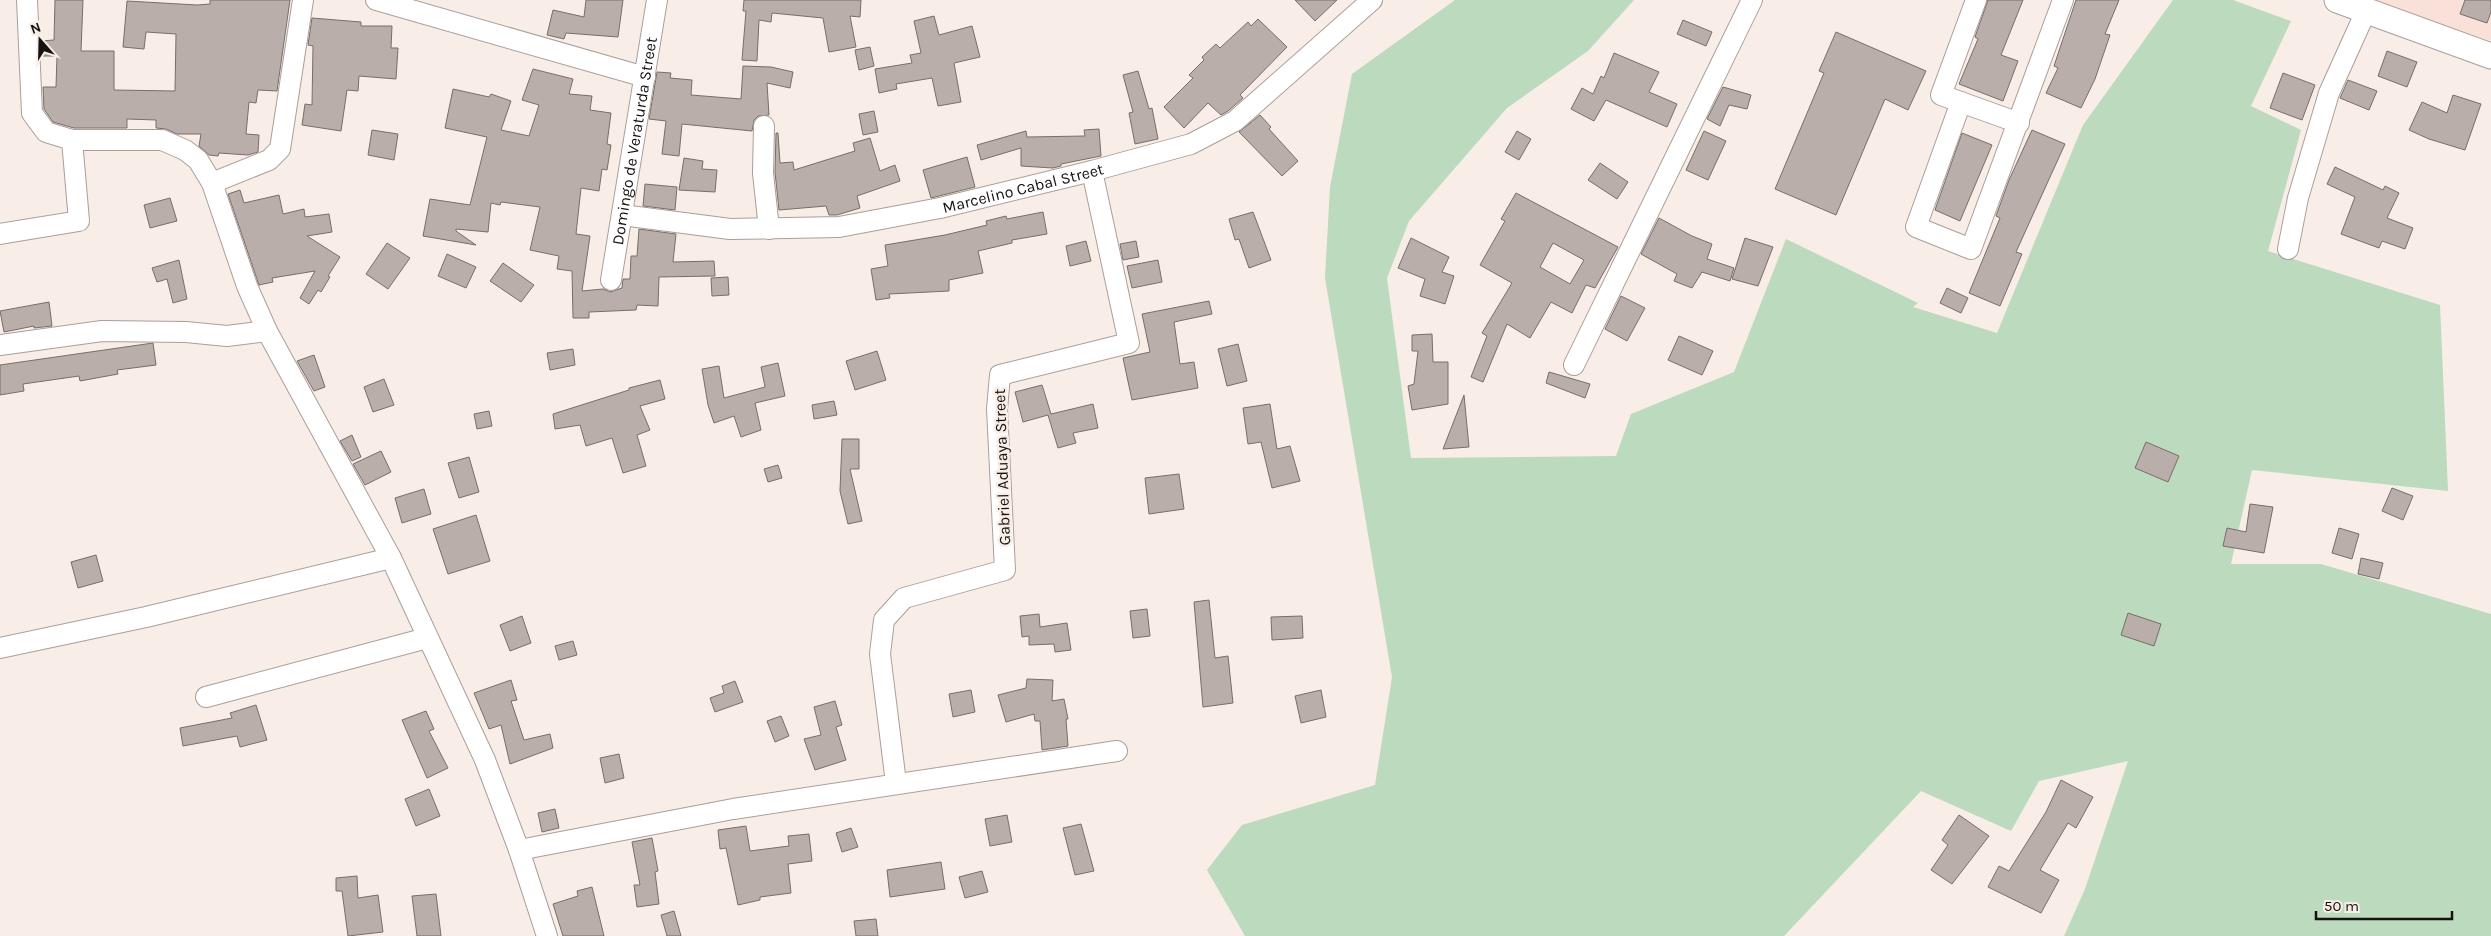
<svg xmlns="http://www.w3.org/2000/svg" width="2491" height="936" viewBox="0 0 2491 936" font-family="Karla,sans-serif">
<style>
.commercial{fill:#f9e0d8}
.green{fill:#bbdabe}
.building{fill:#b9aea9;stroke:#786e69;fill-rule:evenodd}
.lines{fill:none;stroke-linecap:round;stroke-linejoin:round}
.minor-casing{stroke:#aa9f99;stroke-width:22}
.major-casing{stroke:#aa9f99;stroke-width:27}
.minor{stroke:#fff;stroke-width:20}
.major{stroke:#fff;stroke-width:25}
.labels{text-anchor:middle;dominant-baseline:central;stroke-width:5;stroke-linejoin:round;paint-order:stroke}
.street-label{font-size:16px;fill:#161210;stroke:#f9ede7}
</style>
<rect width="100%" height="100%" fill="#f9ede7"/>
<!-- commercial -->
<polygon class="commercial" points="2363,0 2491,0 2491,41 2488,40"/>
<!-- green -->
<polygon class="green" points="1455,0 1634,0 1588,51 1507,108 1409,221 1387,278 1411,458 1616,456 1631,414 1734,372 1786,239 1918,303 1913,307 1997,333 2083,125 2173,0 2233,0 2291,21 2251,106 2301,130 2268,251 2440,305 2448,491 2252,470 2231,564 2321,564 2491,614 2491,936 2064,936 2085,889 2128,761 2039,781 2011,831 1921,791 1784,936 1245,936 1207,870 1242,825 1375,785 1392,677 1325,278 1330,187 1352,74"/>
<!-- building -->
<g class="building">
<polygon points="55,0 83,0 81,51 114,51 114,90 175,91 176,34 146,32 144,49 123,47 127,1 197,5 210,4 210,0 290,0 277,91 258,90 256,103 249,102 246,134 259,135 258,152 248,155 219,153 218,156 209,155 199,146 201,134 177,134 166,129 156,128 156,120 127,119 127,128 74,128 53,122 44,109 43,87 56,87 57,56 41,56 41,41 54,40"/>
<polygon points="586,0 623,0 618,37 566,33 564,39 547,35 553,10 584,17"/>
<polygon points="744,0 861,0 860,17 850,16 856,47 829,52 823,18 772,13 771,22 759,20 757,61 742,60 746,11 743,11"/>
<polygon points="1295,0 1337,0 1315,21"/>
<polygon points="1988,0 2023,0 2001,55 2018,61 2003,101 1959,84 1978,39 1975,37"/>
<polygon points="2076,0 2119,0 2105,34 2110,35 2095,79 2081,108 2046,93 2058,68 2054,66"/>
<polygon points="2465,0 2491,0 2491,12 2487,23 2460,14"/>
<polygon points="934,16 939,35 972,26 980,57 954,63 961,102 938,106 932,78 896,84 897,89 879,93 875,69 912,63 910,55 921,53 914,21"/>
<polygon points="312,18 361,22 361,26 392,26 391,48 398,48 396,79 359,76 358,91 347,90 341,131 302,125 305,104 312,105 313,46 308,45"/>
<polygon points="1258,19 1287,47 1240,95 1243,98 1228,111 1221,115 1208,103 1184,128 1164,107 1193,78 1189,75 1204,60 1202,57 1216,44 1220,48 1248,22 1251,26"/>
<polygon points="1683,20 1712,32 1706,46 1677,34"/>
<polygon points="1836,32 1926,71 1908,110 1885,99 1836,215 1775,189 1824,73 1819,71"/>
<polygon points="870,47 874,66 859,70 855,50"/>
<polygon points="2387,51 2417,62 2407,87 2378,76"/>
<polygon points="1614,53 1659,72 1649,92 1677,104 1667,127 1606,100 1594,121 1571,109 1582,88 1593,94 1601,76 1604,78"/>
<polygon points="743,66 771,67 793,72 790,88 767,83 769,115 758,116 754,120 752,131 682,124 679,156 662,154 666,121 649,119 657,72 671,73 670,78 692,80 691,95 741,99"/>
<polygon points="533,69 573,79 569,94 592,96 590,110 611,113 607,144 611,145 607,170 602,169 599,191 581,188 576,234 590,236 582,291 603,289 610,292 622,288 623,279 630,279 631,256 637,256 639,229 676,234 673,262 714,261 715,276 659,277 658,306 637,305 636,310 589,312 589,318 573,318 572,271 557,269 559,256 530,250 540,207 501,202 500,205 491,203 488,232 456,229 456,231 476,245 423,236 430,199 470,205 487,137 445,128 453,89 489,97 491,94 511,101 501,130 529,136 539,105 522,100"/>
<polygon points="1138,71 1149,109 1152,108 1158,139 1135,144 1129,113 1133,112 1123,75"/>
<polygon points="2283,73 2315,85 2302,120 2270,108"/>
<polygon points="2348,80 2377,91 2369,110 2340,98"/>
<polygon points="1723,87 1751,95 1747,109 1729,105 1720,126 1707,119"/>
<polygon points="2453,95 2481,104 2465,150 2429,139 2409,130 2422,102 2447,113"/>
<polygon points="874,111 878,132 863,135 859,114"/>
<polygon points="1260,115 1271,127 1269,129 1298,161 1282,176 1239,132"/>
<polygon points="1099,129 1101,156 1061,164 1061,166 1053,168 1021,166 1021,148 981,160 977,145 1026,131 1027,137 1085,136 1084,130"/>
<polygon points="372,130 398,134 394,160 368,155"/>
<polygon points="2032,130 2065,144 2016,252 2022,254 2000,306 1969,293 2000,218 1996,216 2009,180"/>
<polygon points="1517,131 1531,139 1519,160 1505,152"/>
<polygon points="1704,131 1726,141 1708,180 1686,170"/>
<polygon points="776,133 778,133 780,163 793,162 794,170 855,151 853,143 870,138 880,171 895,165 900,181 857,196 860,208 837,215 829,215 826,206 779,210 775,172"/>
<polygon points="1962,133 1992,145 1960,221 1935,210"/>
<polygon points="967,157 975,187 931,198 923,170"/>
<polygon points="684,158 703,161 702,169 717,170 715,192 679,190"/>
<polygon points="1600,163 1628,182 1617,199 1588,180"/>
<polygon points="2335,167 2383,190 2385,186 2399,193 2387,218 2413,228 2405,249 2382,241 2379,248 2341,234 2355,197 2327,184"/>
<polygon points="645,184 677,187 675,210 643,206"/>
<polygon points="240,190 244,203 279,195 283,214 304,209 305,217 329,214 332,232 307,236 340,257 328,276 330,277 321,292 318,290 309,304 300,298 315,271 272,278 273,282 259,285 228,194"/>
<path d="M1516,193l102,54 -23,41 -9,-3 -14,28 -21,-11 -21,36 -23,-14 -24,58 -12,-5 16,-41 -5,-3 30,-50 -32,-18 25,-44 -4,-2zM1553,243l31,17 -14,24 -30,-17z"/>
<polygon points="170,198 177,221 150,228 144,205"/>
<polygon points="1043,212 1047,234 1012,240 1012,243 978,251 983,273 949,280 949,291 889,294 890,298 876,300 871,269 888,266 885,245 945,235 987,225 986,221 1006,216 1007,219"/>
<polygon points="1253,212 1271,260 1249,268 1239,239 1235,240 1229,219"/>
<polygon points="1659,218 1692,236 1712,244 1707,259 1734,268 1730,281 1702,272 1692,288 1674,281 1677,274 1641,254"/>
<polygon points="1411,238 1449,257 1442,272 1454,276 1445,304 1420,296 1425,279 1398,268"/>
<polygon points="1745,238 1773,247 1758,286 1732,279"/>
<polygon points="1086,241 1091,261 1070,266 1066,246"/>
<polygon points="1136,241 1139,257 1123,260 1120,244"/>
<polygon points="387,243 410,258 388,289 366,274"/>
<polygon points="447,254 476,267 466,288 438,276"/>
<polygon points="179,260 187,299 173,303 167,279 157,282 152,268"/>
<polygon points="1158,260 1162,282 1132,288 1127,266"/>
<polygon points="503,263 534,285 521,302 490,281"/>
<polygon points="728,277 729,295 712,296 711,278"/>
<polygon points="1947,288 1968,298 1961,313 1940,303"/>
<polygon points="1621,296 1645,308 1627,341 1605,329"/>
<polygon points="1209,301 1212,314 1174,322 1180,364 1194,362 1198,388 1132,400 1123,358 1150,352 1142,314"/>
<polygon points="49,302 52,326 34,328 34,326 4,332 0,311"/>
<polygon points="1432,334 1433,362 1448,362 1448,404 1412,410 1408,386 1414,384 1418,351 1412,351 1412,335"/>
<polygon points="1679,336 1713,351 1702,375 1668,360"/>
<polygon points="153,343 156,365 117,370 118,374 80,381 79,376 23,384 24,391 0,395 0,365"/>
<polygon points="1238,344 1247,381 1227,386 1218,349"/>
<polygon points="573,349 575,365 550,370 547,353"/>
<polygon points="877,351 886,380 855,390 846,361"/>
<polygon points="314,355 325,387 314,391 297,361"/>
<polygon points="778,363 785,396 755,403 761,430 741,437 734,416 714,423 708,405 702,369 719,366 724,398 765,387 761,367"/>
<polygon points="1549,372 1590,384 1585,398 1546,383"/>
<polygon points="384,379 394,405 373,412 364,387"/>
<polygon points="660,380 665,399 640,406 650,430 637,435 646,466 623,473 612,438 586,446 580,425 555,429 553,414 629,390 629,388"/>
<polygon points="1042,385 1051,414 1093,404 1098,428 1073,433 1076,443 1058,448 1048,415 1023,422 1015,392"/>
<polygon points="1464,395 1469,447 1443,449"/>
<polygon points="834,401 837,415 814,419 812,405"/>
<polygon points="1270,404 1277,449 1290,446 1300,481 1272,488 1261,442 1248,444 1243,408"/>
<polygon points="489,411 492,426 477,429 474,414"/>
<polygon points="352,435 361,457 352,461 340,441"/>
<polygon points="842,439 859,439 859,469 850,469 862,521 848,524 840,491"/>
<polygon points="2146,442 2179,456 2168,482 2135,468"/>
<polygon points="381,451 391,472 365,485 353,464"/>
<polygon points="469,457 479,492 459,498 448,463"/>
<polygon points="778,465 782,478 768,482 764,469"/>
<polygon points="1179,474 1184,509 1149,514 1145,478"/>
<polygon points="2392,488 2413,496 2403,520 2382,511"/>
<polygon points="424,489 431,514 402,523 395,498"/>
<polygon points="2250,504 2273,507 2264,553 2223,546 2227,528 2246,532"/>
<polygon points="476,515 490,561 448,574 433,529"/>
<polygon points="2339,528 2359,534 2352,559 2332,553"/>
<polygon points="96,555 103,581 78,588 71,562"/>
<polygon points="2361,558 2383,563 2379,579 2358,574"/>
<polygon points="1209,600 1215,658 1228,656 1233,703 1203,707 1194,602"/>
<polygon points="1147,609 1150,636 1133,638 1130,611"/>
<polygon points="2128,613 2161,624 2154,646 2121,635"/>
<polygon points="1039,614 1040,627 1067,623 1071,650 1055,652 1054,644 1029,645 1029,636 1022,637 1020,616"/>
<polygon points="522,616 531,643 510,651 500,625"/>
<polygon points="1302,616 1303,638 1272,640 1271,617"/>
<polygon points="573,641 577,655 559,660 555,646"/>
<polygon points="1027,679 1053,680 1052,701 1064,699 1068,719 1066,719 1068,746 1042,750 1040,721 1035,721 1034,714 1006,722 998,695 1026,688"/>
<polygon points="511,680 517,700 511,701 524,740 550,734 553,748 510,764 501,725 489,729 474,693"/>
<polygon points="735,681 743,702 715,712 710,698 724,693 722,686"/>
<polygon points="971,690 975,712 953,717 949,694"/>
<polygon points="1321,690 1326,717 1301,723 1295,696"/>
<polygon points="835,701 842,725 836,727 846,760 815,770 804,739 821,735 814,707"/>
<polygon points="256,705 267,740 240,747 237,736 183,746 180,728 232,718 230,713"/>
<polygon points="426,711 434,729 429,731 448,768 427,778 402,720"/>
<polygon points="781,716 789,736 775,742 767,721"/>
<polygon points="619,754 624,778 605,783 600,758"/>
<polygon points="2061,780 2093,797 2076,828 2068,823 2040,870 2059,880 2041,913 1988,887 1999,866 2009,871 2046,812"/>
<polygon points="429,789 440,816 416,826 405,799"/>
<polygon points="555,809 559,828 542,832 538,813"/>
<polygon points="1007,815 1012,842 990,846 985,819"/>
<polygon points="1959,815 1989,836 1952,884 1931,870 1948,845 1942,840"/>
<polygon points="1081,824 1094,871 1075,875 1063,828"/>
<polygon points="746,826 750,851 789,846 788,836 809,834 812,861 788,864 791,893 760,897 760,900 738,905 726,848 720,849 718,830"/>
<polygon points="851,828 858,847 842,852 836,833"/>
<polygon points="652,838 658,871 655,872 659,904 637,907 634,885 640,885 632,842"/>
<polygon points="941,862 945,889 890,897 887,870"/>
<polygon points="982,871 988,892 965,898 959,877"/>
<polygon points="357,876 358,898 378,895 383,932 348,936 342,891 336,891 336,878"/>
<polygon points="592,887 604,936 563,936 553,904 578,896 577,891"/>
<polygon points="436,894 441,936 417,936 412,896"/>
<polygon points="674,911 681,936 667,936 661,915"/>
<polygon points="876,919 878,936 856,936 854,921"/>
</g>
<g class="lines">
<defs>
<g id="minor">
<polyline points="27,0 32,113 46,132 72,140 162,140 185,150 198,160 212,183 247,286 267,331 391,558 485,760 519,850 547,936"/>
<polyline points="376,0 645,77"/>
<polyline points="1976,0 1941,95 2019,123"/>
<polyline points="1961,102 1916,227 1971,249 2063,0"/>
<polyline points="764,126 763,173 769,229"/>
<polyline points="212,183 269,160 280,149 303,0"/>
<path id="s1" d="M622,215l108,14 109,-2 101,-19 152,-37 99,-27 44,-23 137,-121"/>
<polyline points="0,234 79,221 72,140"/>
<polyline points="2288,249 2298,198 2329,93 2366,11"/>
<path id="s2" d="M611,280l46,-280"/>
<polyline points="0,345 102,331 186,332 227,336 267,331"/>
<polyline points="1574,365 1752,0"/>
<polyline points="0,648 146,617 391,558"/>
<polyline points="206,697 427,638"/>
<polyline points="896,783 880,654 884,620 904,598 1005,570 997,409 1000,375 1129,343 1092,171"/>
<polyline points="519,850 733,809 1117,751"/>
</g>
<polyline id="major" points="2337,0 2491,56"/>
</defs>
<!-- minor casing -->
<use href="#minor" class="minor-casing"/>
<!-- major casing -->
<use href="#major" class="major-casing"/>
<!-- minor -->
<use href="#minor" class="minor"/>
<!-- major -->
<use href="#major" class="major"/>
</g>
<g class="labels">
<!-- street labels -->
<g class="street-label">
<text stroke="none"><textPath href="#s2" startOffset="141">Domingo de Veraturda Street</textPath></text>
<text stroke="none"><textPath href="#s1" startOffset="406">Marcelino Cabal Street</textPath></text>
<text transform="translate(1002 467) rotate(-92)">Gabriel Aduaya Street</text>
</g>
</g>
<!-- north arrow -->
<g transform="translate(40 40) rotate(340)" stroke="#f9ede7" stroke-width="4" paint-order="stroke">
<path d="M0-4L9 19L0 12L-9 19Z" fill="#161210"/>
<text y="-8" font-size="14" font-weight="bold" text-anchor="middle" fill="#161210">N</text>
</g>
<!-- scale -->
<path d="M2316 911v8h136v-8" fill="none" stroke="#161210" stroke-width="2.5"/>
<text x="2324" y="911" font-size="15" fill="#161210" stroke="#f9ede7" stroke-width="4" paint-order="stroke">50 m</text>
</svg>
